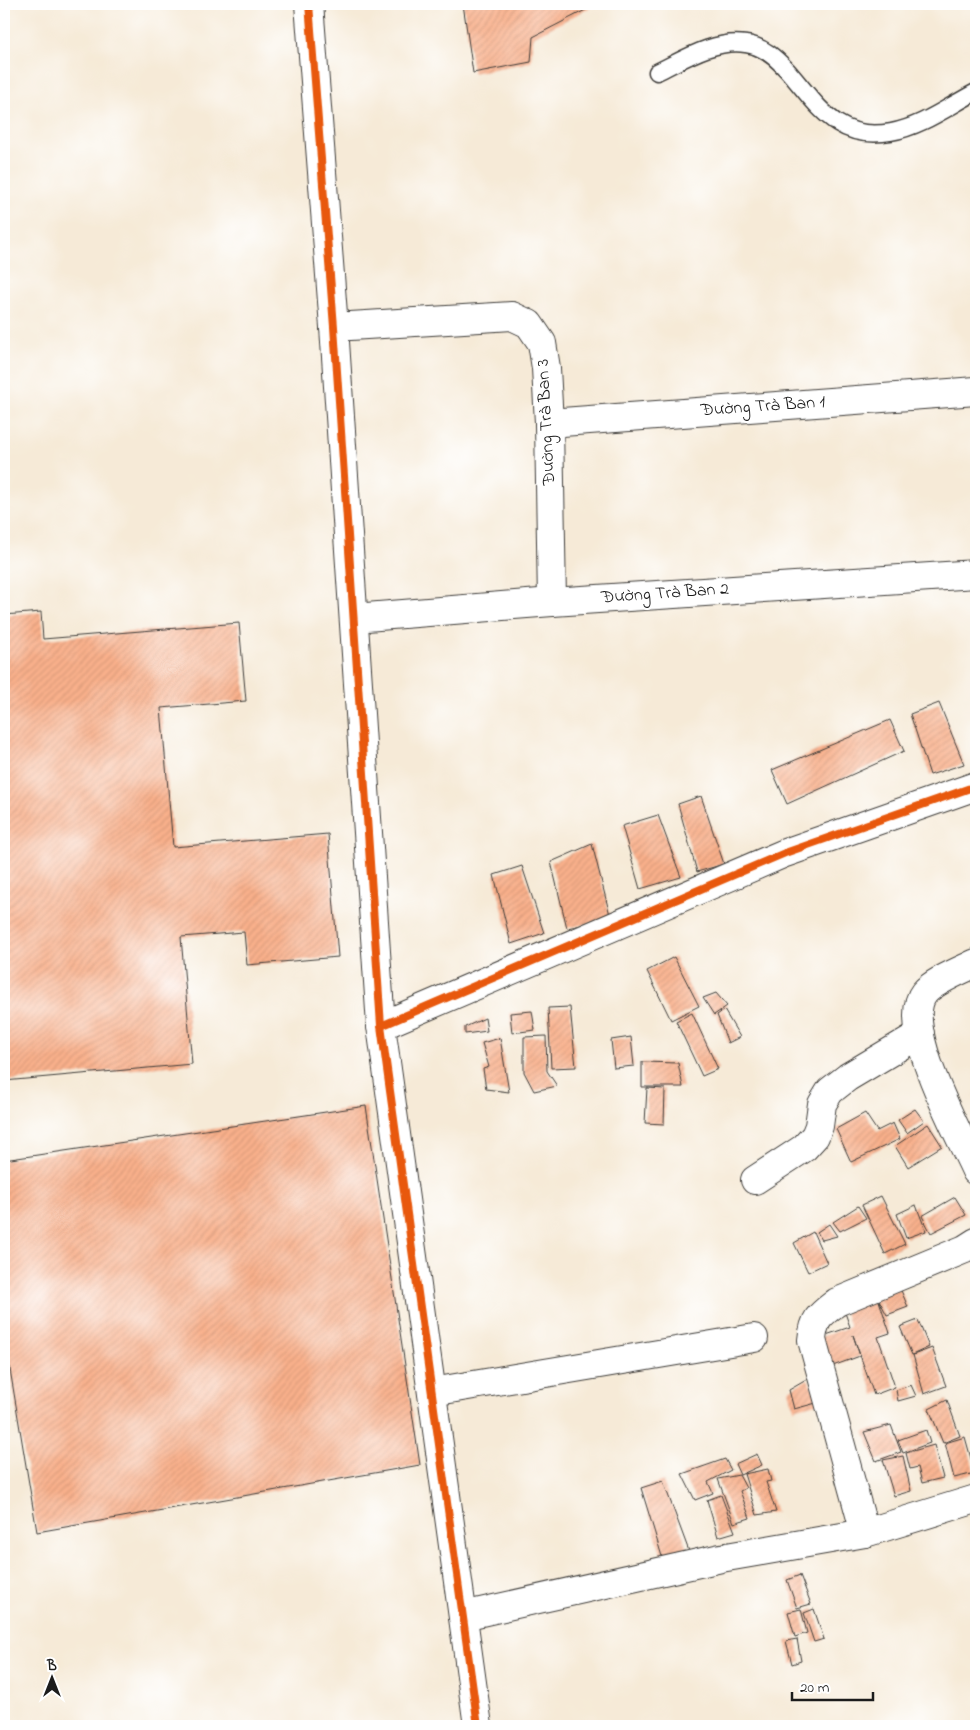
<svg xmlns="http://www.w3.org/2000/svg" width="980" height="1730" viewBox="0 0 980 1730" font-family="'Indie Flower',sans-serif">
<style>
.building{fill:url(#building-hatch)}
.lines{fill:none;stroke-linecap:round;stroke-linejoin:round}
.lane-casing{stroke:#3d3b38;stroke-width:19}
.street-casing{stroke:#3d3b38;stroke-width:30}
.lane{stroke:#fff;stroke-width:16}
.street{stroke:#fff;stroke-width:28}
.cycleway-casing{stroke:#fff;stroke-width:11}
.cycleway{stroke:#e8590c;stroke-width:8}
.labels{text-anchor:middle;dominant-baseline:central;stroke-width:4;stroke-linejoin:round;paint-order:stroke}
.street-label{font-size:18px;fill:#1c1c1c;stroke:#fff}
</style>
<defs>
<pattern id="building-hatch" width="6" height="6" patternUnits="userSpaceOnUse" patternTransform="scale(1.25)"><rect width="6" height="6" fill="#f9b08b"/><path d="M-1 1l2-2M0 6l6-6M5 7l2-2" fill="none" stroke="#d59777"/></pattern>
</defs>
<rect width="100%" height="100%" fill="#fff"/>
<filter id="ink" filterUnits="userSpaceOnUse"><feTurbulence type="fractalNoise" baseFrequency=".02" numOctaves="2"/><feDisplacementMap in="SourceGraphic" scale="10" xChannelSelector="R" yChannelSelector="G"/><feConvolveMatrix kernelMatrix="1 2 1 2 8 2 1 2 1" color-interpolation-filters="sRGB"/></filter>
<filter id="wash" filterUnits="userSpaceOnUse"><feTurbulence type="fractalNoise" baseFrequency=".0096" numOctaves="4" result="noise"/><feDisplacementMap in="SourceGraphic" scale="20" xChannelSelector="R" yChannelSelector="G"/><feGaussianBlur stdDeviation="1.12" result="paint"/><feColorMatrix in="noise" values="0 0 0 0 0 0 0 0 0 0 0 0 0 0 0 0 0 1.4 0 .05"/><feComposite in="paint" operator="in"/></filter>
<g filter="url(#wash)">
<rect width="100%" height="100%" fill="#f6ead7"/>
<g id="blocks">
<!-- building -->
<g class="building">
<polygon points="463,4 597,4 533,37 531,62 473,73"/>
<polygon points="41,612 43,639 239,623 246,701 161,708 173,847 328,834 338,957 247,965 244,932 181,937 192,1064 4,1081 4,615"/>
<polygon points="939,703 964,764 930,775 910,714"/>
<polygon points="890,720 904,751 787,804 772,770"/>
<polygon points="701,796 724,864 697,872 678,804"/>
<polygon points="658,815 681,877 640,889 622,826"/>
<polygon points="592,844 611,919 567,928 551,862"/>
<polygon points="522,866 544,933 511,944 494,875"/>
<polygon points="674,957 699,1006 671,1020 647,971"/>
<polygon points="716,993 727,1006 714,1015 703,998"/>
<polygon points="570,1007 576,1067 551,1068 548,1008"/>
<polygon points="724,1010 740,1037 728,1043 717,1015"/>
<polygon points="532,1011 535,1030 512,1033 510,1013"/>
<polygon points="692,1013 718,1069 702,1076 676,1021"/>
<polygon points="485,1018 487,1031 465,1034 465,1027"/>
<polygon points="546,1036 547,1071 557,1086 534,1091 524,1072 524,1037"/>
<polygon points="631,1037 634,1066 614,1068 611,1040"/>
<polygon points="500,1038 509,1092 486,1089 483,1069 489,1067 482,1043"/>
<polygon points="642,1062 678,1063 683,1087 642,1087"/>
<polygon points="647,1088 665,1089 664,1124 645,1123"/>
<polygon points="366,1106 420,1465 37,1532 4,1333 4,1160"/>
<polygon points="915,1109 924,1121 907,1133 898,1120"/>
<polygon points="865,1113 877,1131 893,1123 900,1139 851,1162 836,1129"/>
<polygon points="928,1124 942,1146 908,1167 895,1146"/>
<polygon points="881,1196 905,1244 885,1254 862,1205"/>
<polygon points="955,1197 966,1215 931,1233 922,1216"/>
<polygon points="916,1205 926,1231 906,1238 897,1214"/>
<polygon points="858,1206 866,1218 840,1231 833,1222"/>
<polygon points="829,1224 837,1236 822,1240 817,1232"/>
<polygon points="813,1232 827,1263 808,1272 794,1243"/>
<polygon points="900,1288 908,1307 887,1315 877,1296"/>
<polygon points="876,1292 890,1333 878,1337 895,1387 874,1395 853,1335 860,1356 830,1367 820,1337 850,1327 842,1304"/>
<polygon points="918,1320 929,1347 912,1355 900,1327"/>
<polygon points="932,1348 946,1386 924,1394 913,1355"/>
<polygon points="808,1379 820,1402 794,1409 789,1390"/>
<polygon points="911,1385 916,1396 898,1401 896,1390"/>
<polygon points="947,1400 960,1436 943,1443 929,1409"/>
<polygon points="891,1425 901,1452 876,1461 864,1432"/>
<polygon points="926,1430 930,1443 903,1453 898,1440"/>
<polygon points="965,1437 975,1473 954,1478 945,1443"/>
<polygon points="934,1445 943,1478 922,1483 918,1467 910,1469 906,1453"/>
<polygon points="757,1454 762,1465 740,1475 735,1464"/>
<polygon points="903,1456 911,1491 894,1496 883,1460"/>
<polygon points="725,1459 731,1470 708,1482 713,1493 695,1500 682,1474"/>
<polygon points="768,1469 771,1481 766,1482 776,1512 757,1515 744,1474"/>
<polygon points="739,1475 746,1488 740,1491 750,1518 734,1523 718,1479"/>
<polygon points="663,1481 690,1554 664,1563 641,1488"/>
<polygon points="721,1495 735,1532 718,1537 707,1500"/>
<polygon points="800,1575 811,1604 797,1608 787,1580"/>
<polygon points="801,1609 807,1633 795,1637 788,1612"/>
<polygon points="814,1609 824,1639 814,1642 804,1613"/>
<polygon points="797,1639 801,1661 792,1664 786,1641"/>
</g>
</g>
</g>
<g filter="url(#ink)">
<use href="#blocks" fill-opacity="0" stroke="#3d3b38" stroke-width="1"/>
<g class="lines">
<defs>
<path id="lane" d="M657,72c27,-13 58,-33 89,-28 17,2 30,14 41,26 31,35 50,72 104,62 30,-5 58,-26 85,-40"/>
<g id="street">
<polyline points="309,4 334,327 381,1026 478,1726"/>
<polyline points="334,327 512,316 529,324 542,343 546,368 549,423 552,602"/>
<polyline points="549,423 976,391"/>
<polyline points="354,618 552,602 976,574"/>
<path d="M976,963c-14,7 -42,18 -52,30 -26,33 37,144 52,178"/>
<polyline points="381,1026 785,853 976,786"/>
<polyline points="755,1180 804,1148 815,1136 819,1126 822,1104 830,1091 848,1077 920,1034"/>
<polyline points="432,1392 754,1338"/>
<path d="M865,1533l-53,-193c2,-22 8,-25 25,-38l128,-53 11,-7"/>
<polyline points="463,1616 721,1558 865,1533 976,1499"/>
</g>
</defs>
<!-- lane casing -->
<use href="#lane" class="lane-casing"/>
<!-- street casing -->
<use href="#street" class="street-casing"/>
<!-- lane -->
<use href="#lane" class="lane"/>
<!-- street -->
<use href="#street" class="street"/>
<defs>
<g id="cycleway">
<polyline points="309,4 334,327 381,1026 478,1726"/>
<polyline points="381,1026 785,853 976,786"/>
</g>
</defs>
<!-- cycleway casing -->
<use href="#cycleway" class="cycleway-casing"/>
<!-- cycleway -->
<use href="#cycleway" class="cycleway"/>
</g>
</g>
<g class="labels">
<!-- street labels -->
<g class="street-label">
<text transform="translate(763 407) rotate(-4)">Đường Trà Ban 1</text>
<text transform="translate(547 422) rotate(-93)">Đường Trà Ban 3</text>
<text transform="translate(665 594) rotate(-4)">Đường Trà Ban 2</text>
</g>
</g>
<!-- margin -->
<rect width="980" height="1730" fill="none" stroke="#fff" stroke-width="20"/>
<!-- north arrow -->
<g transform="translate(52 1678)" stroke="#ffffff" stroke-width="4" paint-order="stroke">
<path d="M0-4L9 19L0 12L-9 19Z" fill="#1c1c1c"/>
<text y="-8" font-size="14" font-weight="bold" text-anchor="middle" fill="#1c1c1c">B</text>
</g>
<!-- scale -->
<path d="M792 1692v8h81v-8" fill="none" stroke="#1c1c1c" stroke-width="2.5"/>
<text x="800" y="1692" font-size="15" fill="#1c1c1c" stroke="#ffffff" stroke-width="4" paint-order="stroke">20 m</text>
</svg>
